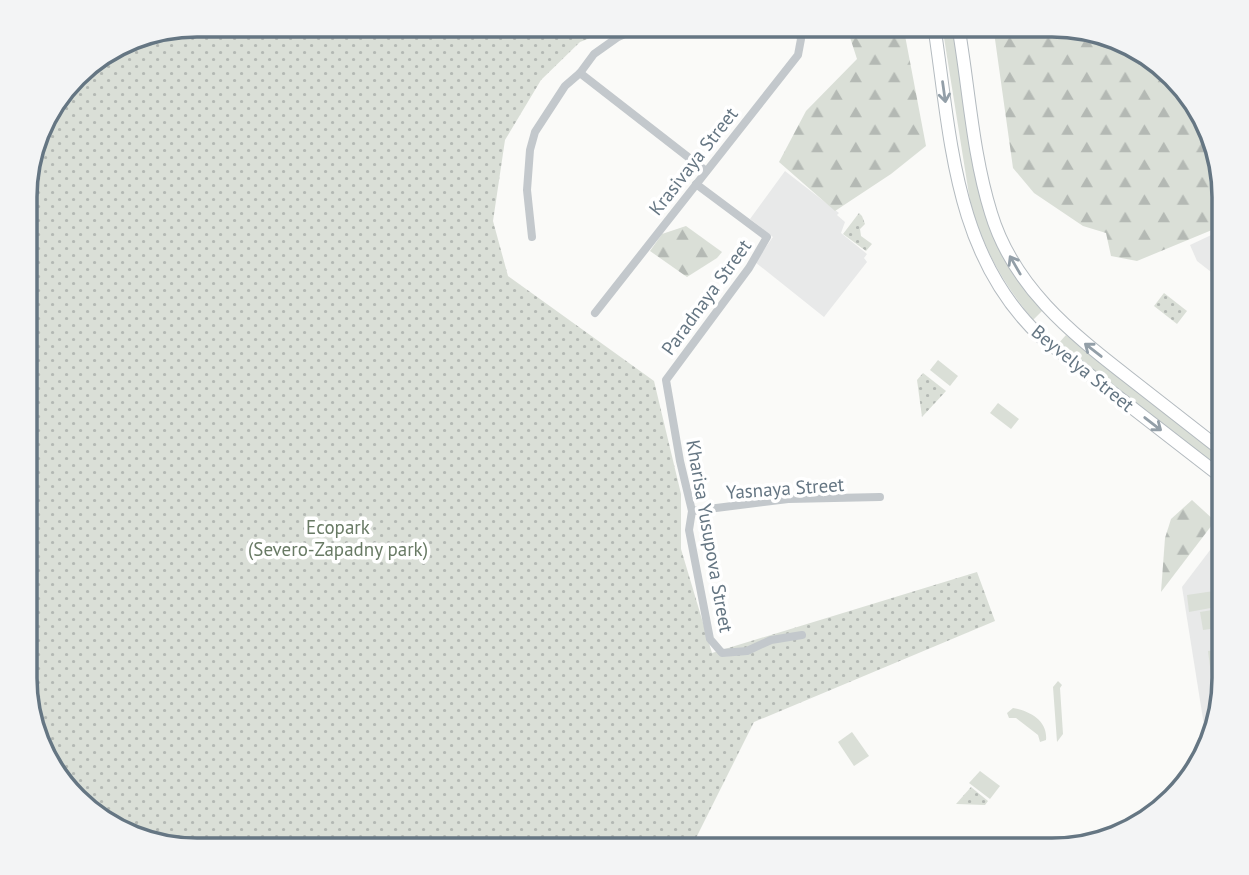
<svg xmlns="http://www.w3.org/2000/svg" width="1249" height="875" viewBox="0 0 1249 875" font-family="'PT Sans',sans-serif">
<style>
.built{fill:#e8e9e9}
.green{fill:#dadfd7}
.forest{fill:url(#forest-firs)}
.park{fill:url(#park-dots)}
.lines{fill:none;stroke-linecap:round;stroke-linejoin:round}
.secondary-casing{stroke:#b3babf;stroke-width:14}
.street{stroke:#c3c8cc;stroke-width:8}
.secondary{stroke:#fff;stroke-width:12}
.oneway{stroke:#939fa8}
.labels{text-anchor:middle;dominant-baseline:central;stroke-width:7;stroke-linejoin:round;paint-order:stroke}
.street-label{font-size:19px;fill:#657683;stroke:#fff}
.park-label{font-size:19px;fill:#687a64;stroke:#fff}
.rim{fill:none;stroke:#657683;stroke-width:3.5}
</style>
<defs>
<pattern id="forest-firs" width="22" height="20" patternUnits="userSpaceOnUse" patternTransform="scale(1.75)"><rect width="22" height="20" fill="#dadfd7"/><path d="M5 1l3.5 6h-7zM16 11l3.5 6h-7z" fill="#b4b9b4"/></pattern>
<pattern id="park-dots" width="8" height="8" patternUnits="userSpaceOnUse" patternTransform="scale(1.75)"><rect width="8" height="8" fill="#dadfd7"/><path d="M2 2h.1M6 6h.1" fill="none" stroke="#b4b9b4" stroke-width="1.8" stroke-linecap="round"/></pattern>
</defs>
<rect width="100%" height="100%" fill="#fafaf8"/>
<!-- built -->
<g class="built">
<polygon points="785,171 839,213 837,215 845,222 841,233 867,254 864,258 867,262 824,317 755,262 773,237 750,219"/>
<polygon points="1224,229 1224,282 1197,261 1190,245"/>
<polygon points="1217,541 1224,546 1224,689 1206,738 1182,587"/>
</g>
<!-- green -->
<g class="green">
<path d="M942,25h11l32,189c13,37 32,68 57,97l-9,9c-30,-37 -51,-73 -63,-119z"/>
<polygon points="1066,335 1224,459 1224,472 1058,344"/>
<polygon points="938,360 958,376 950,386 930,370"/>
<polygon points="998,403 1019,419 1011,429 990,413"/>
<polygon points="1214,591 1216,607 1189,612 1187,595"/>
<polygon points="1224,608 1224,627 1203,630 1200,612"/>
<polygon points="1224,649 1224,689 1218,705 1215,705 1208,651"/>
<polygon points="1058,681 1062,685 1060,688 1063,734 1057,742 1053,687"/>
<path d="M1013,708c17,3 35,13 33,32l-6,2 -2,-7 -22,-17h-7l-2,-5z"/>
<polygon points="852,732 869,756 854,766 838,742"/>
<polygon points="980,771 1000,786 990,799 969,783"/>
</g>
<!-- forest -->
<g class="forest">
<polygon points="846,25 903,25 926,146 891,174 835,211 779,162 806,111 857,59"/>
<polygon points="993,25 1063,25 1157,60 1202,111 1224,186 1224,225 1137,261 1111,256 1106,233 1083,226 1034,193 1013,168"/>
<polygon points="686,226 722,252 717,258 687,277 650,251 662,234"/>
<polygon points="1192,500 1215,521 1161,592 1165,538 1171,519"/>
</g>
<!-- park -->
<g class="park">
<polygon points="197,25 623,25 580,42 541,80 505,140 493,221 508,276 654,381 681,494 681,549 712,653 977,572 995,621 754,722 690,850 186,850 92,815 47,764 26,700 26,174 47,111 84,67 141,34"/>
<polygon points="859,213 862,216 865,224 860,229 861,236 872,244 866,251 843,234"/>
<polygon points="1164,293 1187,311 1177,324 1154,306"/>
<polygon points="923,373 946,391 922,417 917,380"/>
<polygon points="971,787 988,801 985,805 956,804"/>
</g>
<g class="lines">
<defs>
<g id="secondary">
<path d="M934,25c17,111 19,230 107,312l183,142"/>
<path d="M958,25c11,62 14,127 33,188 22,73 79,119 137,164 32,25 64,50 96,75"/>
</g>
</defs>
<!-- secondary casing -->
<use href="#secondary" class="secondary-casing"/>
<!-- street -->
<g class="street">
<polyline points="580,73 706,171"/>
<polyline points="696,184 767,237 749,268 666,380 680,461 692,511 689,530 710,639 722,653 747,651 771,640 802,635"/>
<polyline points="532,237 527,190 530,150 535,132 565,86 580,73 594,54 618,37 644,25"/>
<polyline points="595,313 798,55 801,39 796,25"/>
<polyline points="692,511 788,499 880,497"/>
</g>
<!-- secondary -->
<use href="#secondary" class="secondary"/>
</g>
<!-- one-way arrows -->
<defs><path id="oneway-shaft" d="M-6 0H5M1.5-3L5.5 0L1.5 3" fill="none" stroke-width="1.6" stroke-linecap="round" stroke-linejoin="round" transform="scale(1.75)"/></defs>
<g class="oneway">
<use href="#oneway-shaft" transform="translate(944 92) rotate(82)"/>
<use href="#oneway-shaft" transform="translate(1015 265) rotate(-120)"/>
<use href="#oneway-shaft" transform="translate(1093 350) rotate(-142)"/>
<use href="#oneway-shaft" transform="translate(1153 424) rotate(38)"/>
</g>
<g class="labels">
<!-- street labels -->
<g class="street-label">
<text transform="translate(693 161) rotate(-52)">Krasivaya Street</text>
<text transform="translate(706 297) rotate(-54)">Paradnaya Street</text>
<text transform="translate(1083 368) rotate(39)">Beyvelya Street</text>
<text transform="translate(785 488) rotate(-4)">Yasnaya Street</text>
<text transform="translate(710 536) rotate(80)">Kharisa Yusupova Street</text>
</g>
<!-- park labels -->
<g class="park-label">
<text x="338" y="527">Ecopark<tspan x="338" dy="22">(Severo-Zapadny park)</tspan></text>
</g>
</g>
<!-- crop -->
<path d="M0 0H1249V875H0ZM197 37H1052A160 160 0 0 1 1212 197V678A160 160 0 0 1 1052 838H197A160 160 0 0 1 37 678V197A160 160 0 0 1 197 37Z" fill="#f3f4f5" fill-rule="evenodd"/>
<path class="rim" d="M197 37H1052A160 160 0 0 1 1212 197V678A160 160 0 0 1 1052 838H197A160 160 0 0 1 37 678V197A160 160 0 0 1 197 37Z"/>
</svg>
